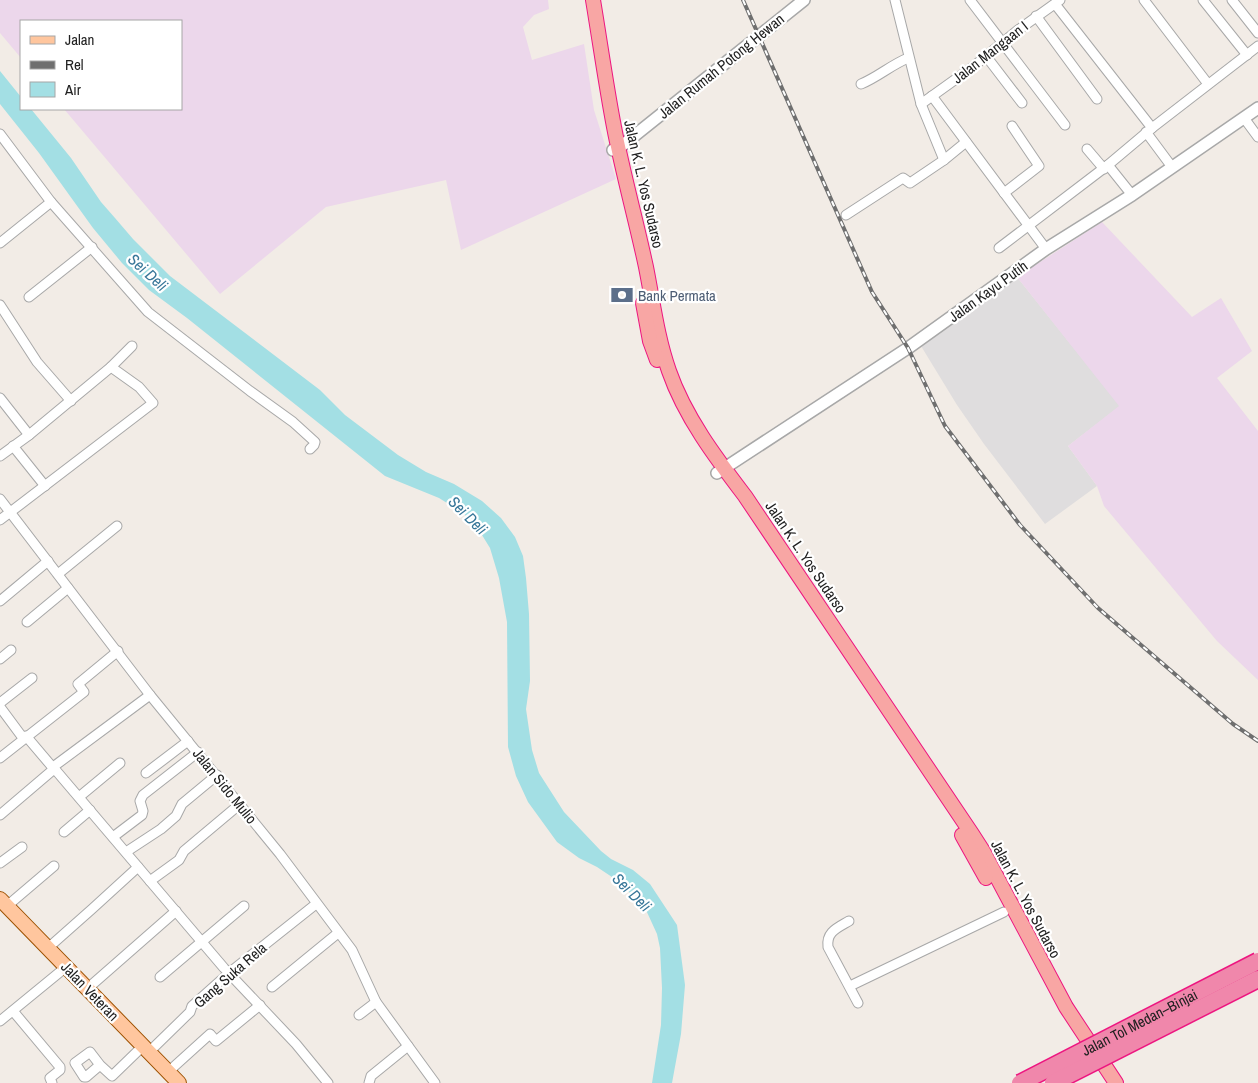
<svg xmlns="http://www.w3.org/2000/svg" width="1258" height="1083" viewBox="0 0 1258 1083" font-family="'Archivo Narrow',sans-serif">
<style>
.residential{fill:#dfddde}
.industrial{fill:#ecd7eb}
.water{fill:#a3dfe4}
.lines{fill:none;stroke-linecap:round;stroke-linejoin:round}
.minor-casing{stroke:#a8a8a8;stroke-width:11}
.tertiary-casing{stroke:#a8a8a8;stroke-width:14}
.primary-casing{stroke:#9d5100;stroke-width:16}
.trunk-casing{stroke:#ed1680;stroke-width:16}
.minor{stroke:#fff;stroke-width:9}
.tertiary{stroke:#fff;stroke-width:11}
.primary{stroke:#ffc69e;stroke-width:14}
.trunk{stroke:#f8a6a4;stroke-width:14}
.rail-casing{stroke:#6f6f6f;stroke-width:4}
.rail{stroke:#fff;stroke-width:2;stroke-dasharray:5.5;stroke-linecap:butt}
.motorway-bridge-casing{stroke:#ed1680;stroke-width:19;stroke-linecap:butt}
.motorway-bridge{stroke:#f087ab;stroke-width:16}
.labels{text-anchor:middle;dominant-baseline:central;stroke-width:4.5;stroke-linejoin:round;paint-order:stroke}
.street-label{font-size:15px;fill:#212121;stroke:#fff}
.service-label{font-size:15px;fill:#4e5e75;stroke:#fff;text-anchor:start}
.water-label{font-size:16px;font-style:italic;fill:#387799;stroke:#fff}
</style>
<rect width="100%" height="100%" fill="#f2ece6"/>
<!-- residential -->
<polygon class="residential" points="1017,277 1120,406 1068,446 1097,486 1045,524 984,444 957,405 921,346"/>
<!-- industrial -->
<g class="industrial">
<polygon points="0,0 548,0 549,9 534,15 523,27 532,60 584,44 594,110 616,179 461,250 446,180 326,207 220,294 64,109 181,109 181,21 21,21 21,58 0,33"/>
<polygon points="1102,222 1192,317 1221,298 1252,351 1217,378 1258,431 1258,680 1217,641 1104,506 1097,486 1068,446 1119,406 1017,277"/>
</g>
<!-- water -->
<polygon class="water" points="0,71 21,97 21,109 31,109 71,158 101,202 115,218 133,239 170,276 320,390 345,415 398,455 426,472 454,484 482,501 501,518 515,537 523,556 526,578 529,614 530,681 526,709 532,750 539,773 564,812 601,851 611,859 633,870 650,884 677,925 685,985 681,1034 672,1083 652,1083 661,1025 662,988 660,948 657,934 646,910 631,894 615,879 597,867 579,858 557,842 528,802 516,776 508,747 507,622 499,578 490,548 477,527 463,513 439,498 385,476 187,318 149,290 122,263 93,228 39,153 0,104"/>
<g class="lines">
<defs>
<g id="minor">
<polyline points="895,0 921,104 944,160"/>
<polyline points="970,0 1065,125"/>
<polyline points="1144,0 1208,84"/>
<polyline points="1203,0 1247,55"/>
<polyline points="1232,0 1258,33"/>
<polyline points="1055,4 1152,128"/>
<polyline points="1036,16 1097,99"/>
<polyline points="986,56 1022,103"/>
<path d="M861,84c17,-7 30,-19 47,-26"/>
<polyline points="932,96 1046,249"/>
<polyline points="921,104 974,66 1018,30 1060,0"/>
<polyline points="1244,118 1258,137"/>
<polyline points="1146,132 1172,167"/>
<polyline points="0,134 51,202"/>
<polyline points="1087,149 1104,169"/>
<polyline points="1108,165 1132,195"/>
<polyline points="1004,193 1039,166 1012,126"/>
<polyline points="846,215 903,178 910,183 944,160 966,142"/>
<polyline points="0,243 51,202 148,312 250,391 293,422 315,442 314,445 310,449"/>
<polyline points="999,248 1108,165 1152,128 1258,46"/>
<polyline points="29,297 92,247"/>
<polyline points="0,305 37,362 71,401"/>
<polyline points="111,367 132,346"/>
<polyline points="0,398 29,435"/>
<polyline points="13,446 45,486"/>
<polyline points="0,456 29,435 111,367 139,387 153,403 0,520"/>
<polyline points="0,499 150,695 280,854 352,950 376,1002 435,1083"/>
<polyline points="58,574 117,526"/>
<polyline points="0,601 48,561"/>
<polyline points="27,622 68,588"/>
<polyline points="0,659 11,650"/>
<polyline points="0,703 32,678"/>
<polyline points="0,707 23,738"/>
<polyline points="26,736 54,769"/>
<polyline points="0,758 84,692 78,684 118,651"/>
<polyline points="53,767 224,968 296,1044 328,1083"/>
<polyline points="146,773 188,741"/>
<polyline points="79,797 120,763"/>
<polyline points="0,815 54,769 53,767 150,695"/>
<polyline points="64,832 90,810"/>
<polyline points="113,837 142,815 143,811 140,801 143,795 198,752"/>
<polyline points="126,852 161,829 176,816 182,804 217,775"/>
<polyline points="0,863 22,847"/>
<polyline points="150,881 179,860 184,851 240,804"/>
<polyline points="7,906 54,866"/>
<path d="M849,921c-12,7 -23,11 -21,26l30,56"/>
<polyline points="48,948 92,909 138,867"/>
<polyline points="160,977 244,906"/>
<polyline points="850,986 1004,912"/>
<polyline points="272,987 338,933"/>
<polyline points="87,989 176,911"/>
<polyline points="13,1011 60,1067 60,1070 50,1078 52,1083"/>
<polyline points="359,1015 376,1002"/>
<polyline points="0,1021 66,967"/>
<polyline points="149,1052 190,1012 192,1006 229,973 316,904"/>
<polyline points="100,1065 86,1077 84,1077 75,1063 90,1052 100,1065 112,1076 143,1046"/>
<polyline points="168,1072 210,1034 216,1041 260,1005"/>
<polyline points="369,1083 371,1076 408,1046"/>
</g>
<g id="tertiary">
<polyline points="613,150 619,148 804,0"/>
<polyline points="717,473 908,348 1046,249 1132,195 1258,108"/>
</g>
<polyline id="primary" points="0,899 179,1083"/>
<g id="trunk">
<path d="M593,0c7,42 13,85 21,127 9,47 22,93 32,140 7,35 11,70 23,104 16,46 47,87 76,125l227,338 11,17 83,156 50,76"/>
<polyline points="643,303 650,341 657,360"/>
<polyline points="962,835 986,878"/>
</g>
</defs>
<!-- minor casing -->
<use href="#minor" class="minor-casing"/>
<!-- tertiary casing -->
<use href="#tertiary" class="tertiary-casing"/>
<!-- primary casing -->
<use href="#primary" class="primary-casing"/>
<!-- trunk casing -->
<use href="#trunk" class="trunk-casing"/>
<!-- minor -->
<use href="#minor" class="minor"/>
<!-- tertiary -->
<use href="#tertiary" class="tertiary"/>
<!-- primary -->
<use href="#primary" class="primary"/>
<!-- trunk -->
<use href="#trunk" class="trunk"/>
<defs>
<polyline id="rail" points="743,0 872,292 908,348 945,426 1020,525 1098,608 1233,724 1258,741"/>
</defs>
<!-- rail casing -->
<use href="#rail" class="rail-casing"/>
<!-- rail -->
<use href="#rail" class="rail"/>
<defs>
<g id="motorway-bridge">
<path id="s1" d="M1020,1083l238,-122"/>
<polyline points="1053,1083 1258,979"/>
</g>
</defs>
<!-- motorway-bridge casing -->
<use href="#motorway-bridge" class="motorway-bridge-casing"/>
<!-- motorway-bridge -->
<use href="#motorway-bridge" class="motorway-bridge"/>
</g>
<!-- icons -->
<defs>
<symbol id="bank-bare" viewBox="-9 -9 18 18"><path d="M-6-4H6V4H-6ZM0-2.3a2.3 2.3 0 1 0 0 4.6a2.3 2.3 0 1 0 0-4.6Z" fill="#5c6f8a" stroke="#fff" stroke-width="2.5" paint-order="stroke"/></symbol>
</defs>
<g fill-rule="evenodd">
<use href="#bank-bare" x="606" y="279" width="32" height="32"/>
</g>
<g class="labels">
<!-- street labels -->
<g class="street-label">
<text transform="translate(990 52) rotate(-38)">Jalan Mangaan I</text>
<text transform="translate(721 66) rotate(-39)">Jalan Rumah Potong Hewan</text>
<text transform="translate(644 184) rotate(77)">Jalan K. L. Yos Sudarso</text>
<text transform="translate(988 291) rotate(-36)">Jalan Kayu Putih</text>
<text transform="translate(806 557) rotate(56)">Jalan K. L. Yos Sudarso</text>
<text transform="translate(225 786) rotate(51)">Jalan Sido Mulio</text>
<text transform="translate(1026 899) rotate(62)">Jalan K. L. Yos Sudarso</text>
<text transform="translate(230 975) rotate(-41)">Gang Suka Rela</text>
<text transform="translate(90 991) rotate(46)">Jalan Veteran</text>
<text stroke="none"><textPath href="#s1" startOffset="134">Jalan Tol Medan–Binjai</textPath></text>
</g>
<!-- service labels -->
<g class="service-label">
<text x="638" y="295">Bank Permata</text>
</g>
<!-- water labels -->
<g class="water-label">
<text transform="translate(148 272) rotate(42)">Sei Deli</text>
<text transform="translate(468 515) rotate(45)">Sei Deli</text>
<text transform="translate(632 892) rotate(45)">Sei Deli</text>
</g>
</g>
<!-- legend -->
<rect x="20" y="20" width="162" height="90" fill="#ffffff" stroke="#a6a6a6"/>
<rect x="30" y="36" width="25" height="8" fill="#ffc69e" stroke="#a6a6a6"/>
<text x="65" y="45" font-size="15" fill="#212121">Jalan</text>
<rect x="30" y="61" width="25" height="8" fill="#6f6f6f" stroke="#a6a6a6"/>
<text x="65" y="70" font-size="15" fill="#212121">Rel</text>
<rect x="30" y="82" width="25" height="15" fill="#a3dfe4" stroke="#a6a6a6"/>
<text x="65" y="95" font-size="15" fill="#212121">Air</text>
</svg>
